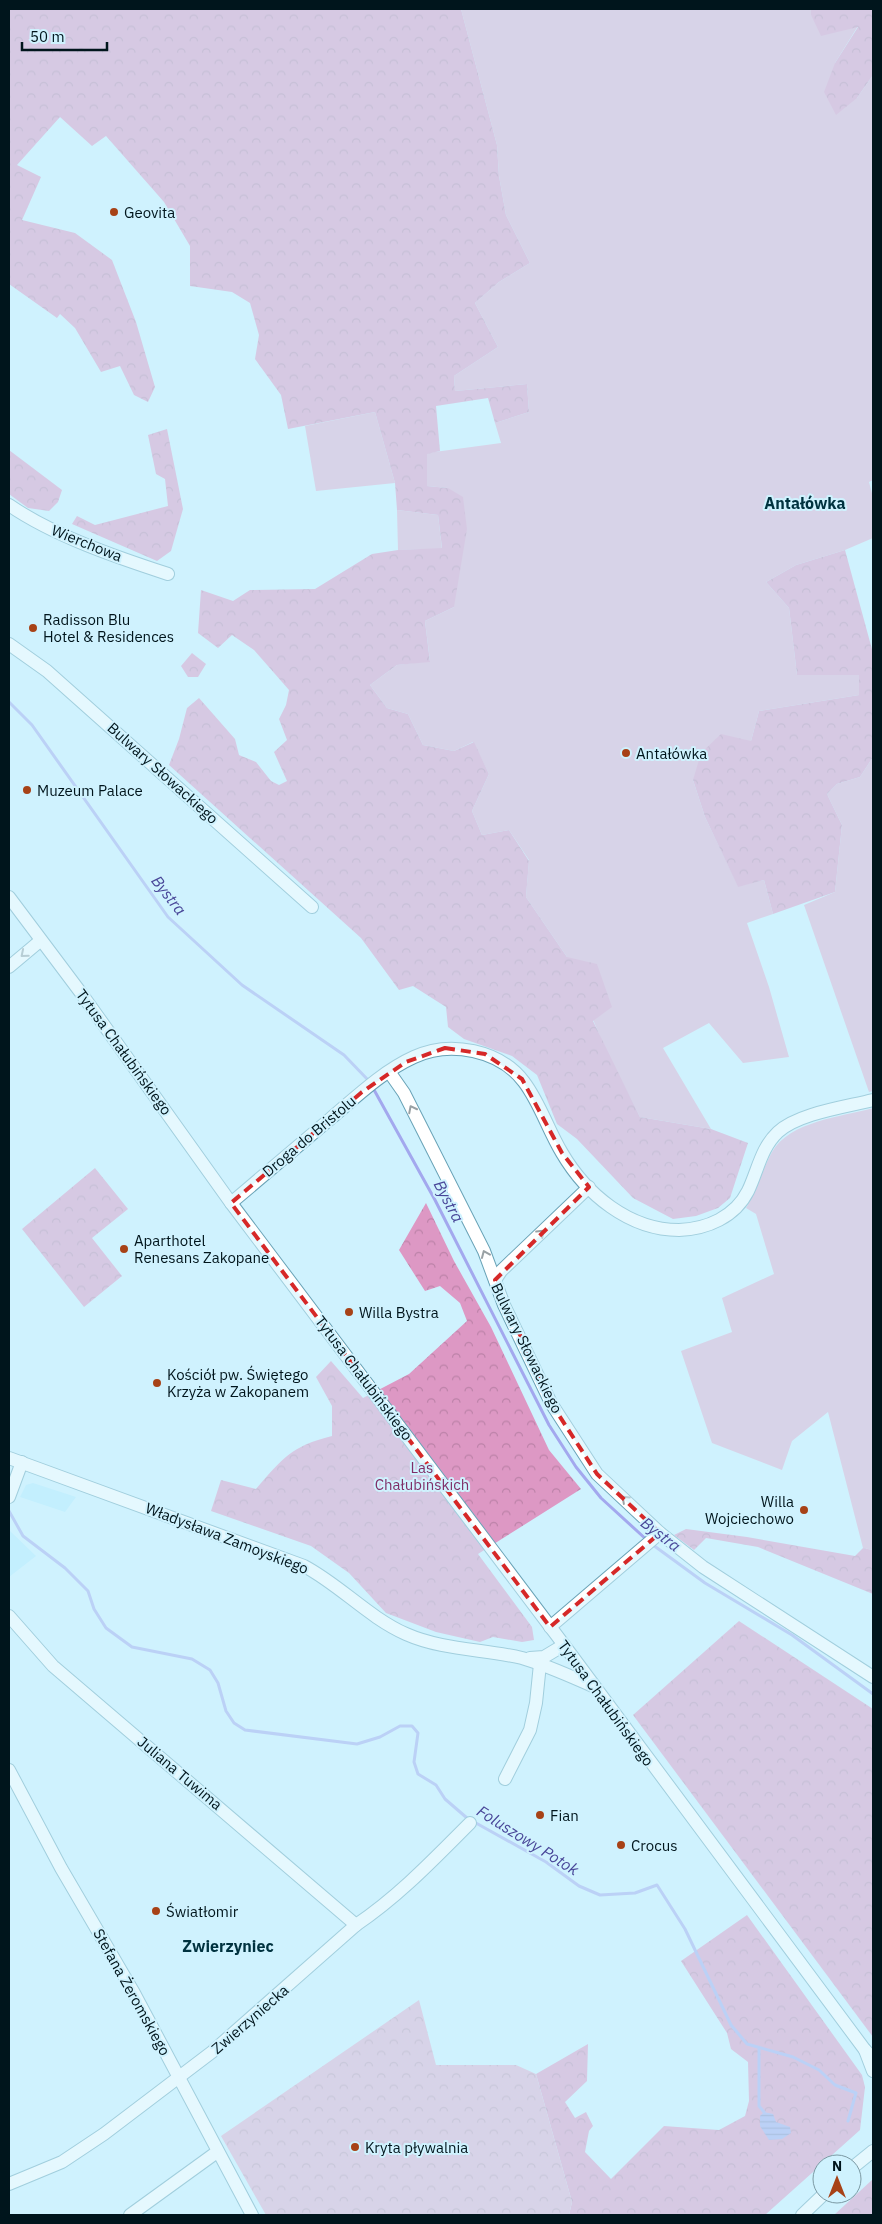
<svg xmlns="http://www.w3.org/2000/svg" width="882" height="2224" viewBox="0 0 882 2224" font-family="'IBM Plex Sans',sans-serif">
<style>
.built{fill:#b4ebfe}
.grass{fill:#e1adce}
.forest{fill:url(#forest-crowns)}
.park{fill:url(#park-crowns)}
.water{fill:url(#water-rules)}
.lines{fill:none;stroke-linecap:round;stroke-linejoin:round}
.stream{stroke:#a3a8ee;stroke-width:3}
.minor-casing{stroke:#69a3b7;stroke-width:14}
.minor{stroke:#fff;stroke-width:12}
.oneway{stroke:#99a1a4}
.marked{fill:none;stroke:#d62828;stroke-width:4;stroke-dasharray:10 6;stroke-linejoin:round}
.poi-dot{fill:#a74217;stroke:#cff2fe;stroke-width:2}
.labels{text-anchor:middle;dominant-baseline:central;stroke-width:4;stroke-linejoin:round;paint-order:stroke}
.poi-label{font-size:15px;fill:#00151c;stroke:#cff2fe;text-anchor:start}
.street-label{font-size:15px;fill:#00151c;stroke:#cff2fe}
.park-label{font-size:15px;fill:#802f68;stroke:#cff2fe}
.neighbourhood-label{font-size:16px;font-weight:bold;fill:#00323f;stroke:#cff2fe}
.water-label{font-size:16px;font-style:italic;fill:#484698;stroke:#cff2fe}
</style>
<defs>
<pattern id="forest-crowns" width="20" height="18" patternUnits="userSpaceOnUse" patternTransform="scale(1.25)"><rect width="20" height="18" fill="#dd98c4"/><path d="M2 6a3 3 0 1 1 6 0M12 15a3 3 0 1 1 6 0" fill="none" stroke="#bc82a8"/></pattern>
<pattern id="park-crowns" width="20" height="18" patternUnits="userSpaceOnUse" patternTransform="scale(1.25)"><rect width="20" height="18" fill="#e1adce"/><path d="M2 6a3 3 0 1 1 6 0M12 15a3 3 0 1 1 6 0" fill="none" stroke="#bf94b0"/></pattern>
<pattern id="water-rules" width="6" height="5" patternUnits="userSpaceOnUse" patternTransform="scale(1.25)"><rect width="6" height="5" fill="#a3a8ee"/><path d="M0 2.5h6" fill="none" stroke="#8288c0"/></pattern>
</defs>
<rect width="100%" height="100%" fill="#cff2fe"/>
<!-- built -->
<g class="built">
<polygon points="33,1483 67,1494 76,1497 65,1512 20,1497 26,1485"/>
<polygon points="9,1530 36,1556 9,1577"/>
</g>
<!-- grass -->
<g class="grass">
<polygon points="461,9 811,9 811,15 858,26 835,63 857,98 873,75 873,480 869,482 873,497 873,538 845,550 796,565 766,582 789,608 797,675 859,675 859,695 759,711 751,741 693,780 705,817 738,886 764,880 773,914 747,923 769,987 789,1057 743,1063 709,1023 663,1048 711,1129 640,1117 604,1046 567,957 526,897 529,860 509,830 482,835 472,811 489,774 473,742 454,751 423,745 408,714 387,708 370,685 397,665 430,661 425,621 454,607 448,488 427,486 427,453 501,443 495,423 529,412 527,384 455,391 454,376 498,347 475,303 499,282 530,263 506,215 499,176 497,145"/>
<polygon points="375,412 395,483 316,491 305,426"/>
<polygon points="397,510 438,515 442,549 398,550"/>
<polygon points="873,757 873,1091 869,1092 804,905 835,892 842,825 827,794 837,784 860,777"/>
<path d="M873,1108v442l-10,-2 -35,-136 -36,29 -10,29 -70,-27 -31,-92 51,-19 -10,-34 52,-24 -18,-60 -10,-6c11,-18 16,-38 26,-56 18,-31 69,-35 101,-44z"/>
</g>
<!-- forest -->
<g class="forest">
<polygon points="9,9 461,9 497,145 499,176 506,215 530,263 499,282 475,303 498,347 454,376 455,391 527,384 529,412 495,423 488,398 436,406 440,451 427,454 427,486 448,488 463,497 467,529 454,607 425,621 430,662 397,665 370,685 387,708 408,714 423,745 454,751 474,742 489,774 472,811 482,835 509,830 529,861 526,897 567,957 597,964 612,1007 593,1021 640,1117 711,1129 748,1143 730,1198 718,1208 696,1216 673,1219 633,1198 577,1139 557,1124 537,1075 512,1056 464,1039 448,1027 446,1007 413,986 399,990 361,938 169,765 179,739 187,708 199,698 235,739 239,755 256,762 271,781 279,785 287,781 274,752 287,740 279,719 286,705 289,690 254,650 232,635 218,648 198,633 201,590 233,601 250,590 315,589 372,554 398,550 442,548 438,515 397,510 395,483 375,412 288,429 281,395 255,359 259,335 250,303 232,292 190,286 190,246 164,202 106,136 92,146 60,117 17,165 41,177 22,220 75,233 112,260 136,322 155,387 148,402 134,395 120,366 101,372 75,328 60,314 57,318 9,284"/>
<polygon points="811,9 873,9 873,75 857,98 836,115 824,92 835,63 858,27 821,36 811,15"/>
<polygon points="167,429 183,509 171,551 157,561 72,524 77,516 95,525 168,506 165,479 156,474 148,435"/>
<polygon points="9,450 62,490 58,502 49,511 28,508 9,494"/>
<polygon points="845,550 873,653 873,757 860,777 837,784 827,794 842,825 835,892 773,914 764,880 738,887 705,817 693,780 701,753 721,734 751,741 759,711 859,695 859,675 797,675 789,608 766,582 796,565"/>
<polygon points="192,653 206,664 198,677 188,677 181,666"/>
<polygon points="95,1168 128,1209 92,1238 122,1276 84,1307 22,1229"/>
<path d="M426,1203l28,58 37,66 58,123 32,39 -103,65 54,73 2,13 -12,2 -29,-5 -13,5 -44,-10 -50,-19 -37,-40 -38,-27 -100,-35 10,-31 35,9c26,-30 35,-43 76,-53v-30l-16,-29 15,-16 32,37 46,-24 58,-53 -7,-18 -20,-17 -15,5 -26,-41z"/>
<polygon points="686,1529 747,1537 855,1556 863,1548 873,1550 873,1594 758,1547 706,1538 694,1550 674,1535"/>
<polygon points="739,1621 873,1709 873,2037 633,1715"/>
<polygon points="747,1915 862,2075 865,2087 860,2130 765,2215 569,2215 572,2202 536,2074 588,2044 587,2081 565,2102 575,2118 586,2112 593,2126 589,2131 585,2152 611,2179 664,2126 719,2130 745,2116 749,2101 748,2062 731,2049 727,2033 681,1961"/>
<polygon points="873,2179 873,2215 834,2215"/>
</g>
<!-- park -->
<polygon class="park" points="419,2000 436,2065 516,2065 536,2074 572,2202 569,2215 266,2215 221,2136"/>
<!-- water -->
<polygon class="water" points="764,2112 773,2114 776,2122 790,2127 791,2133 782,2139 769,2140 760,2126 760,2116"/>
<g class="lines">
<!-- stream -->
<g class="stream">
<polyline points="9,702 32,725 168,917 242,985 344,1055 370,1082"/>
<polyline points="373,1088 435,1200 549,1425 576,1467 601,1498 648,1541"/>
<polyline points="9,1511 23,1536 65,1568 88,1591 94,1609 106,1628 132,1647 192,1659 210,1670 218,1683 226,1711 234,1723 245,1730 357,1744 380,1737 400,1726 412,1726 418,1733 414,1762 418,1774 436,1785 445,1799 467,1818 546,1862 579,1886 600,1895 635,1893 657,1885 685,1929 731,2025 747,2044 793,2057 819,2070 835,2085 856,2093 848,2121"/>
<polyline points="653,1545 705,1583 792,1635 873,1694"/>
<polyline points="759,2049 759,2106 764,2112"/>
</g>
<defs>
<g id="minor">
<path d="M9,505c45,31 107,52 159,69"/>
<polyline points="9,644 47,671 312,907"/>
<polyline points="9,897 81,993 231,1203 564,1645 865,2050 873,2058"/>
<polyline points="9,967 40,941"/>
<polyline points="390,1073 404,1093 484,1251 504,1305 551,1403 597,1474 660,1533 703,1567 873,1677"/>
<path d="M231,1203c33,-28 66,-56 99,-84 26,-22 53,-48 84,-62 36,-17 86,-7 110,25 16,21 24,48 38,71 24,41 67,77 117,77 28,-1 56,-13 69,-39 10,-21 13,-43 30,-59 21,-19 68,-25 95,-32"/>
<polyline points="495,1280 501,1271 589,1187"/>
<path d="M9,1458l295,108c36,19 64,51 102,68 36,16 78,15 116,24 24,7 48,18 71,28"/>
<polyline points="9,1497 22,1462"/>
<polyline points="9,1616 53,1666 356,1925"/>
<polyline points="550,1627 660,1533"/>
<polyline points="530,1658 544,1657 564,1645"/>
<polyline points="9,1770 61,1868 134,1993 252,2215"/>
<polyline points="505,1779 530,1730 536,1703 540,1664"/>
<polyline points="865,2050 873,2071"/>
<polyline points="852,2168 873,2151"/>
<path d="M9,2184l53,-22 42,-28 108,-82 144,-127c43,-29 78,-66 114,-102"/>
<polyline points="130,2215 217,2152"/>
<polyline points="802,2215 824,2194"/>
</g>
</defs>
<!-- minor casing -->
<use href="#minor" class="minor-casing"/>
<!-- minor -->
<use href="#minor" class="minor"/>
</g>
<!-- one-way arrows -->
<defs><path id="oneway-chevron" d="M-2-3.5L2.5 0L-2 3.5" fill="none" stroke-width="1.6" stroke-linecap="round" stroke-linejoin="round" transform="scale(1.25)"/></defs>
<g class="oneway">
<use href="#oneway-chevron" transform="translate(24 954) rotate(140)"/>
<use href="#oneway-chevron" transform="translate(412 1109) rotate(-117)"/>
<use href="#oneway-chevron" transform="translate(541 1233) rotate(-44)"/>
<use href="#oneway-chevron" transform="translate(485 1254) rotate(-113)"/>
<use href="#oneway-chevron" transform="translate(625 1499) rotate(-137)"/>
</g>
<!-- marked area -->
<path d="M0 0H882V2224H0ZM445,1048l40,6 37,25 40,74 27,34 -94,93 56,123 46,71 63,59 -110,94 -319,-424 131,-111 44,-30z" fill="#cff2fe" fill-opacity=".55" fill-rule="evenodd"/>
<path class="marked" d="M445,1048l40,6 37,25 40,74 27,34 -94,93 56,123 46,71 63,59 -110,94 -319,-424 131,-111 44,-30z"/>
<!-- markers -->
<g class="poi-dot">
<circle cx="114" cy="212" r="5"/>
<circle cx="33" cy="628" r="5"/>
<circle cx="626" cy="753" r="5"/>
<circle cx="27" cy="790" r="5"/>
<circle cx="124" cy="1249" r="5"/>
<circle cx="349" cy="1312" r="5"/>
<circle cx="157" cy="1383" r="5"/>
<circle cx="804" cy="1510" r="5"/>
<circle cx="540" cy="1815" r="5"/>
<circle cx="621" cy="1845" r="5"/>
<circle cx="156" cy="1911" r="5"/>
<circle cx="355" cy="2147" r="5"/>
</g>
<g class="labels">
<!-- poi labels -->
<g class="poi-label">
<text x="124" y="212">Geovita</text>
<text x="43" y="619">Radisson Blu<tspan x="43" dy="17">Hotel &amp; Residences</tspan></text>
<text x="636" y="753">Antałówka</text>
<text x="37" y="790">Muzeum Palace</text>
<text x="134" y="1240">Aparthotel<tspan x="134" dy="17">Renesans Zakopane</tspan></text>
<text x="359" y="1312">Willa Bystra</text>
<text x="167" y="1374">Kościół pw. Świętego<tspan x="167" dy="17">Krzyża w Zakopanem</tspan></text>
<text x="794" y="1501" text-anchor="end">Willa<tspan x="794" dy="17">Wojciechowo</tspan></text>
<text x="550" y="1815">Fian</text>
<text x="631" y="1845">Crocus</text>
<text x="166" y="1911">Światłomir</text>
<text x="365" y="2147">Kryta pływalnia</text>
</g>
<!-- street labels -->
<g class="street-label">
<text transform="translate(87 543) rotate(22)">Wierchowa</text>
<text transform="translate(163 773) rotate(42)">Bulwary Słowackiego</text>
<text transform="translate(124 1052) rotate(54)">Tytusa Chałubińskiego</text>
<text transform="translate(309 1136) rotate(-40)">Droga do Bristolu</text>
<text transform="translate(527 1348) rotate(64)">Bulwary Słowackiego</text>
<text transform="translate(364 1378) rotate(53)">Tytusa Chałubińskiego</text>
<text transform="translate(227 1538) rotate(21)">Władysława Zamoyskiego</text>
<text transform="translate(606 1703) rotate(54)">Tytusa Chałubińskiego</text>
<text transform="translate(180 1773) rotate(40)">Juliana Tuwima</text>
<text transform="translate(132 1992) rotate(61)">Stefana Żeromskiego</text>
<text transform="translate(250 2019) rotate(-41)">Zwierzyniecka</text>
</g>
<!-- park labels -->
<g class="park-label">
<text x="422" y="1467">Las<tspan x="422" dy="17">Chałubińskich</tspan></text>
</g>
<!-- neighbourhood labels -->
<g class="neighbourhood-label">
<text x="805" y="503">Antałówka</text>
<text x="228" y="1946">Zwierzyniec</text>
</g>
<!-- water labels -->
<g class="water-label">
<text transform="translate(169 895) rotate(52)">Bystra</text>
<text transform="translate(449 1201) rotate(62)">Bystra</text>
<text transform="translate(661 1534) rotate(38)">Bystra</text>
<text transform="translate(528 1840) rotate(32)">Foluszowy Potok</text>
</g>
</g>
<!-- border -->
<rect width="882" height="2224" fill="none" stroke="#00151c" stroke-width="20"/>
<!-- north arrow -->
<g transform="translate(837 2179)"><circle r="24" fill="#cff2fe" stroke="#7c9aa4"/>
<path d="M0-4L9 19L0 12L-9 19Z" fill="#a74217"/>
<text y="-8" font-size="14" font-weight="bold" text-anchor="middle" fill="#00151c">N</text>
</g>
<!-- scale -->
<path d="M22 42v8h85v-8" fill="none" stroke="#00151c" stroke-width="2.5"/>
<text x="30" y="42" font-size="15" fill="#00151c" stroke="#cff2fe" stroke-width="4" paint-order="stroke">50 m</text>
</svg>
